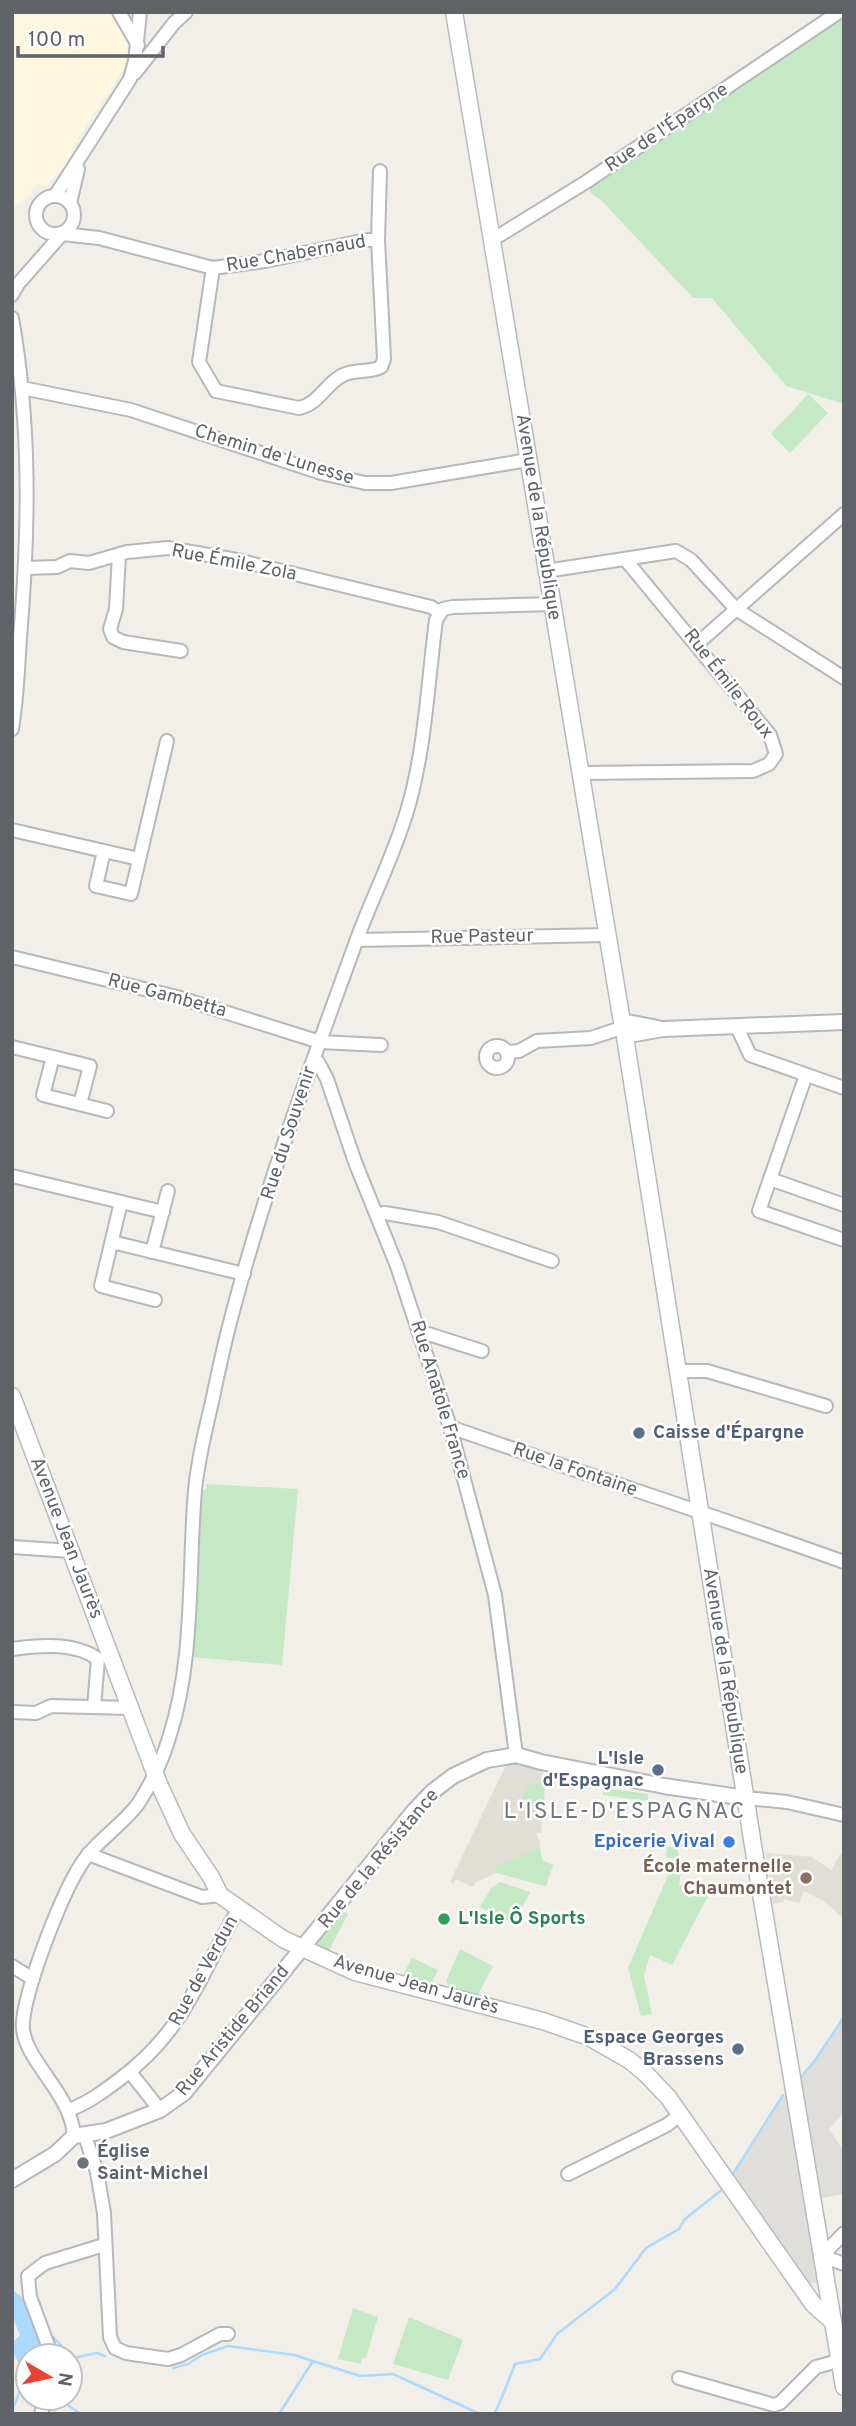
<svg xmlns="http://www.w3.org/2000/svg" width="856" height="2426" viewBox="0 0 856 2426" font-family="Overpass,sans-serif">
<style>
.commercial{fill:#fef7e0}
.industrial{fill:#e0deda}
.education{fill:#e1ded6}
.green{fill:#c5e8c5}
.water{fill:#aadaff}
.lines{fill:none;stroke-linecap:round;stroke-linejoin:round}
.stream{stroke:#aadaff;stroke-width:2.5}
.minor-casing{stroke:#b5b8bc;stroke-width:16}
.tertiary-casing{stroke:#b5b8bc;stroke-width:18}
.secondary-casing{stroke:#b6babf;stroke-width:19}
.minor{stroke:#fff;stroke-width:12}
.tertiary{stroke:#fff;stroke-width:14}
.secondary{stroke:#fff;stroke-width:16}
.service-dot{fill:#5c6f8a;stroke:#fff;stroke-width:2.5}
.shop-dot{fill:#3f7fe0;stroke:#fff;stroke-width:2.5}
.education-dot{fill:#8d6e63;stroke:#fff;stroke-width:2.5}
.leisure-dot{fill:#2e9e5b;stroke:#fff;stroke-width:2.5}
.worship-dot{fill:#6b7280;stroke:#fff;stroke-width:2.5}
.labels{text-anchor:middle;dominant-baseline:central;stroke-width:5;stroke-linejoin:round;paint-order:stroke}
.street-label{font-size:19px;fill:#5f6368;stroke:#fff}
.service-label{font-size:19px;font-weight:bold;fill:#4e5e75;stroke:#fff;text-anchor:end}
.shop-label{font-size:19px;font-weight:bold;fill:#366cbe;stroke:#fff;text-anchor:end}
.education-label{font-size:19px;font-weight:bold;fill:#785e54;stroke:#fff;text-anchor:end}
.leisure-label{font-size:19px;font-weight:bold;fill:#27864d;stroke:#fff;text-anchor:start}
.worship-label{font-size:19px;font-weight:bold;fill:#5b616d;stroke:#fff;text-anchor:start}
.quarter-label{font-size:23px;letter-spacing:2px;fill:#70757a;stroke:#fff}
</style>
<rect width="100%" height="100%" fill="#f1efe8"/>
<!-- commercial -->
<polygon class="commercial" points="12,12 111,12 122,31 129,50 124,69 75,143 70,161 47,185 37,184 31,189 33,194 12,208"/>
<!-- industrial -->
<polygon class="industrial" points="844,2017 844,2113 829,2129 844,2151 844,2194 806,2201 818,2282 811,2283 804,2279 732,2174 774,2107 816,2059"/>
<!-- education -->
<g class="education">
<polygon points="507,1763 542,1769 545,1786 543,1815 539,1819 542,1820 541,1833 536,1833 540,1842 540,1857 542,1861 553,1865 546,1886 497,1873 476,1882 473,1887 456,1879 454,1884 450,1882 456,1869"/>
<polygon points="766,1853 812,1857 831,1870 840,1854 844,1857 844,1919 825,1902 804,1891 799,1903 784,1899 784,1902 773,1904"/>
</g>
<!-- green -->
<g class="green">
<polygon points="844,12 844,404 786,386 712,298 693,298 602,201 591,193 587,185"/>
<polygon points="808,394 828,413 790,453 771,434"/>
<polygon points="206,1484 298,1489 282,1665 192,1657 201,1490 206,1490"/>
<polygon points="530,1783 545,1783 541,1817 535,1804 522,1798"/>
<polygon points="603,1788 648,1794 648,1801 603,1795"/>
<polygon points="540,1847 542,1860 553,1865 546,1886 497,1873 495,1867"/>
<polygon points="667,1847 676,1847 682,1866 679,1885 708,1896 672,1965 650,1955 644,1976 652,2014 641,2016 628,1968 675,1859 666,1857"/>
<polygon points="500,1882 530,1892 514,1924 480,1907 491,1888"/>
<polygon points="341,1910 348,1914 328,1952 320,1949 317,1943 318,1938"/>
<polygon points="460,1949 493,1966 478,1995 449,1987 446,1981"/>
<polygon points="412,1958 438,1970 432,1982 403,1975"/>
<polygon points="353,2308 378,2317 366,2358 362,2358 361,2364 338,2359"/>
<polygon points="409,2317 463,2340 448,2380 393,2364"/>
</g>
<!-- water -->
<polygon class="water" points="12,2289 25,2300 44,2356 28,2356 28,2367 22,2369 12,2351 12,2343 20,2335 12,2316"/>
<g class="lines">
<!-- stream -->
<g class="stream">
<polyline points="802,2076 816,2059 844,2017"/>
<polyline points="731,2177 783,2095"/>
<polyline points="48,2339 53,2337 73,2358 97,2353 105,2356"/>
<polyline points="58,2356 60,2346"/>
<polyline points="173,2368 188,2364 202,2355 228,2346 294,2355 360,2376 393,2374 480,2414"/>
<polyline points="57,2398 81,2414"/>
<polyline points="12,2411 28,2371"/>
<polyline points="279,2414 313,2361"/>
<path d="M494,2414c4,-5 17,-40 21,-50l25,-5 17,-25 58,-45 31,-41 33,-19 6,-10 39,-31"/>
</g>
<defs>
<g id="minor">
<polyline points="119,12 138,45"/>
<polyline points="135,73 174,23 186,12"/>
<circle cx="55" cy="215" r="19"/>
<polyline points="55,196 130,79 135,61 140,12"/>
<polyline points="70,203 78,169"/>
<polyline points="492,240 586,182 839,12"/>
<polyline points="213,268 199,362 216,391"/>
<polyline points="12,295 18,284 62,234 99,238 213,268 265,261 367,240 378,240"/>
<path d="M12,318c19,107 17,213 8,320 -2,30 -3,61 -8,91"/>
<polyline points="22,388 131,410 321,473 365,483 391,483 528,460"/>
<path d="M216,391l83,17c20,-4 27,-25 44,-33 12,-6 26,-2 38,-8l3,-8 -6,-119 2,-69"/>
<polyline points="119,555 116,609 110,629 113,637 123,642 181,651"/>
<polyline points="26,568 57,567 70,561 89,563 127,552 168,548 237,560 431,607 439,612"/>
<polyline points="546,571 676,551 691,560 736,609 844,678"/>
<polyline points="697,644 844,514"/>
<polyline points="581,773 753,771 769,764 776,754 770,735 625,559"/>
<polyline points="12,830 139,859"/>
<polyline points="104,851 96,886 131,894 167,741"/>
<polyline points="357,940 607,935"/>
<polyline points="12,957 177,997 320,1042 381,1045"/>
<polyline points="737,1027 750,1055 844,1088"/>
<circle cx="497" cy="1057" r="11"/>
<polyline points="12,1047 90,1066 80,1104"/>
<polyline points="507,1052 519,1051 537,1041 591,1038 618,1029"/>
<polyline points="53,1057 43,1095 107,1111"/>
<polyline points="314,1059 318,1062 327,1079 355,1162 397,1266 450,1427 495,1595 516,1755"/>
<polyline points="806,1075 770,1179 844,1205"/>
<polyline points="12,1176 163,1212"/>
<polyline points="770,1179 759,1211 844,1240"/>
<polyline points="121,1202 101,1286 155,1300"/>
<polyline points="378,1214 385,1213 438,1222 552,1261"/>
<polyline points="112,1242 244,1274"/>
<polyline points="152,1252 168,1191"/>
<polyline points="419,1331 482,1351"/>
<polyline points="677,1371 707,1371 826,1406"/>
<path d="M450,1427c131,46 263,88 394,135"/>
<polyline points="12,1547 71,1551"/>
<path d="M12,1649c27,-4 63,-7 86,10l-4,48"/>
<polyline points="12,1712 36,1713 51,1706 130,1708"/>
<polyline points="746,1798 787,1802 844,1815"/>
<polyline points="88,1854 202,1897 220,1895"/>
<polyline points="12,1966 33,1979"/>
<polyline points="130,2072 160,2110"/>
<path d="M69,2110c19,-7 35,-19 51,-31 67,-50 79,-104 119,-171"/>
<path d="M74,2136c-3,-46 -55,-78 -51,-115 4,-37 41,-136 64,-165 15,-19 37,-33 51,-52 13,-20 24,-43 31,-66 26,-80 19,-166 26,-248 3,-30 10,-59 17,-88 6,-29 12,-58 20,-87 33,-127 80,-252 125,-376 16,-43 37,-84 50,-128 18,-59 21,-130 29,-191l7,-11 10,-2 99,-3"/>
<polyline points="85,2136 97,2172 104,2213 110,2337 115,2348 126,2353 168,2359 181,2355 220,2334 228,2334"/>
<polyline points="568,2174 667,2125 681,2114"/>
<polyline points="822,2256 844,2233"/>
<polyline points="822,2256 844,2264"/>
<polyline points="52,2356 30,2297 28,2276 45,2263 104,2245"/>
<polyline points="679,2378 774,2405 780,2403 816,2367 838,2361"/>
<polyline points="41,2414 45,2398"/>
</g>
<g id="tertiary">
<polyline points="627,1022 658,1028"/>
<polyline points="629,1035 663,1029 844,1022"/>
<polyline points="12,2180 55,2154 74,2136 106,2131 160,2110 184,2093 414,1811 432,1792 453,1776 487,1760 516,1755 541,1762 664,1786 746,1798"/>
</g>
<g id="secondary">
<polyline points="454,12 622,1022"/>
<polyline points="625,1037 755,1858 844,2387"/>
<polyline points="12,1396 159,1784 182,1834 211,1877 220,1895 283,1939 355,1972 543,2021 589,2037 629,2060 646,2074 668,2097 813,2304 832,2321"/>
</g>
</defs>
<!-- minor casing -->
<use href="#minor" class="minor-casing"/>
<!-- tertiary casing -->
<use href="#tertiary" class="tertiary-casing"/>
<!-- secondary casing -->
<use href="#secondary" class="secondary-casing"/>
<!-- minor -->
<use href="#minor" class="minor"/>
<!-- tertiary -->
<use href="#tertiary" class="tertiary"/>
<!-- secondary -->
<use href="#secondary" class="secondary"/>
</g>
<!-- markers -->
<g class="service-dot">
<circle cx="639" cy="1433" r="7"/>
<circle cx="658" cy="1770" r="7"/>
<circle cx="738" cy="2049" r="7"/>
</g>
<circle class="shop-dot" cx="729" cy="1842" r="7"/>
<circle class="education-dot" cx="806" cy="1878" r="7"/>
<circle class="leisure-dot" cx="444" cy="1919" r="7"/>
<circle class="worship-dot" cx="83" cy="2163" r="7"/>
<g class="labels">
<!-- street labels -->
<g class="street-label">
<text transform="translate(667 128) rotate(-34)">Rue de l'Épargne</text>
<text transform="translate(296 254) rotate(-10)">Rue Chabernaud</text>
<text transform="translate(274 455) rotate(17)">Chemin de Lunesse</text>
<text transform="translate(538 517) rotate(81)">Avenue de la République</text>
<text transform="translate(234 563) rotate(11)">Rue Émile Zola</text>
<text transform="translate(728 684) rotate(52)">Rue Émile Roux</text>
<text transform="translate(482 937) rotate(-1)">Rue Pasteur</text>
<text transform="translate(167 996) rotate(15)">Rue Gambetta</text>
<text transform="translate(289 1133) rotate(-72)">Rue du Souvenir</text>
<text transform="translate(440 1400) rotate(73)">Rue Anatole France</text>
<text transform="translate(575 1470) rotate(19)">Rue la Fontaine</text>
<text transform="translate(66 1538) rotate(69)">Avenue Jean Jaurès</text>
<text transform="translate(725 1671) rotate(81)">Avenue de la République</text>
<text transform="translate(379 1859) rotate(-50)">Rue de la Résistance</text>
<text transform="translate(204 1971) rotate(-61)">Rue de Verdun</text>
<text transform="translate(416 1985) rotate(16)">Avenue Jean Jaurès</text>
<text transform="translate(233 2031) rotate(-50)">Rue Aristide Briand</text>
</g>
<!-- service labels -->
<g class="service-label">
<text x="653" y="1433" text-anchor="start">Caisse d'Épargne</text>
<text x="644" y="1759">L'Isle<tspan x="644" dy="22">d'Espagnac</tspan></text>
<text x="724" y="2038">Espace Georges<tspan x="724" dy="22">Brassens</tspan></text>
</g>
<!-- shop labels -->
<g class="shop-label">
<text x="715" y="1842">Epicerie Vival</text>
</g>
<!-- education labels -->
<g class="education-label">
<text x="792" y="1867">École maternelle<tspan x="792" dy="22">Chaumontet</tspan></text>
</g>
<!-- leisure labels -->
<g class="leisure-label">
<text x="458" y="1919">L'Isle Ô Sports</text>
</g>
<!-- worship labels -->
<g class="worship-label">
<text x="97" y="2152">Église<tspan x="97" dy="22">Saint-Michel</tspan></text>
</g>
<!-- quarter labels -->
<g class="quarter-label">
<text x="625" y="1812">L'ISLE-D'ESPAGNAC</text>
</g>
</g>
<!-- border -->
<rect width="856" height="2426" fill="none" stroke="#5f6368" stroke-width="28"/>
<!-- north arrow -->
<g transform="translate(49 2377) rotate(99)"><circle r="33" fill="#ffffff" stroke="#bfc1c3" stroke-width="2"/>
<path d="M0-5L12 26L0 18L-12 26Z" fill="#ea4335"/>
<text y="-10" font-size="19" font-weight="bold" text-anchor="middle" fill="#5f6368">N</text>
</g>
<!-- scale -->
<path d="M18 46v10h145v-10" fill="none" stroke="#5f6368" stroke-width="3.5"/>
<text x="28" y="46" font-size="21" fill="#5f6368" stroke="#ffffff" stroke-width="5" paint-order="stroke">100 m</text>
</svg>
